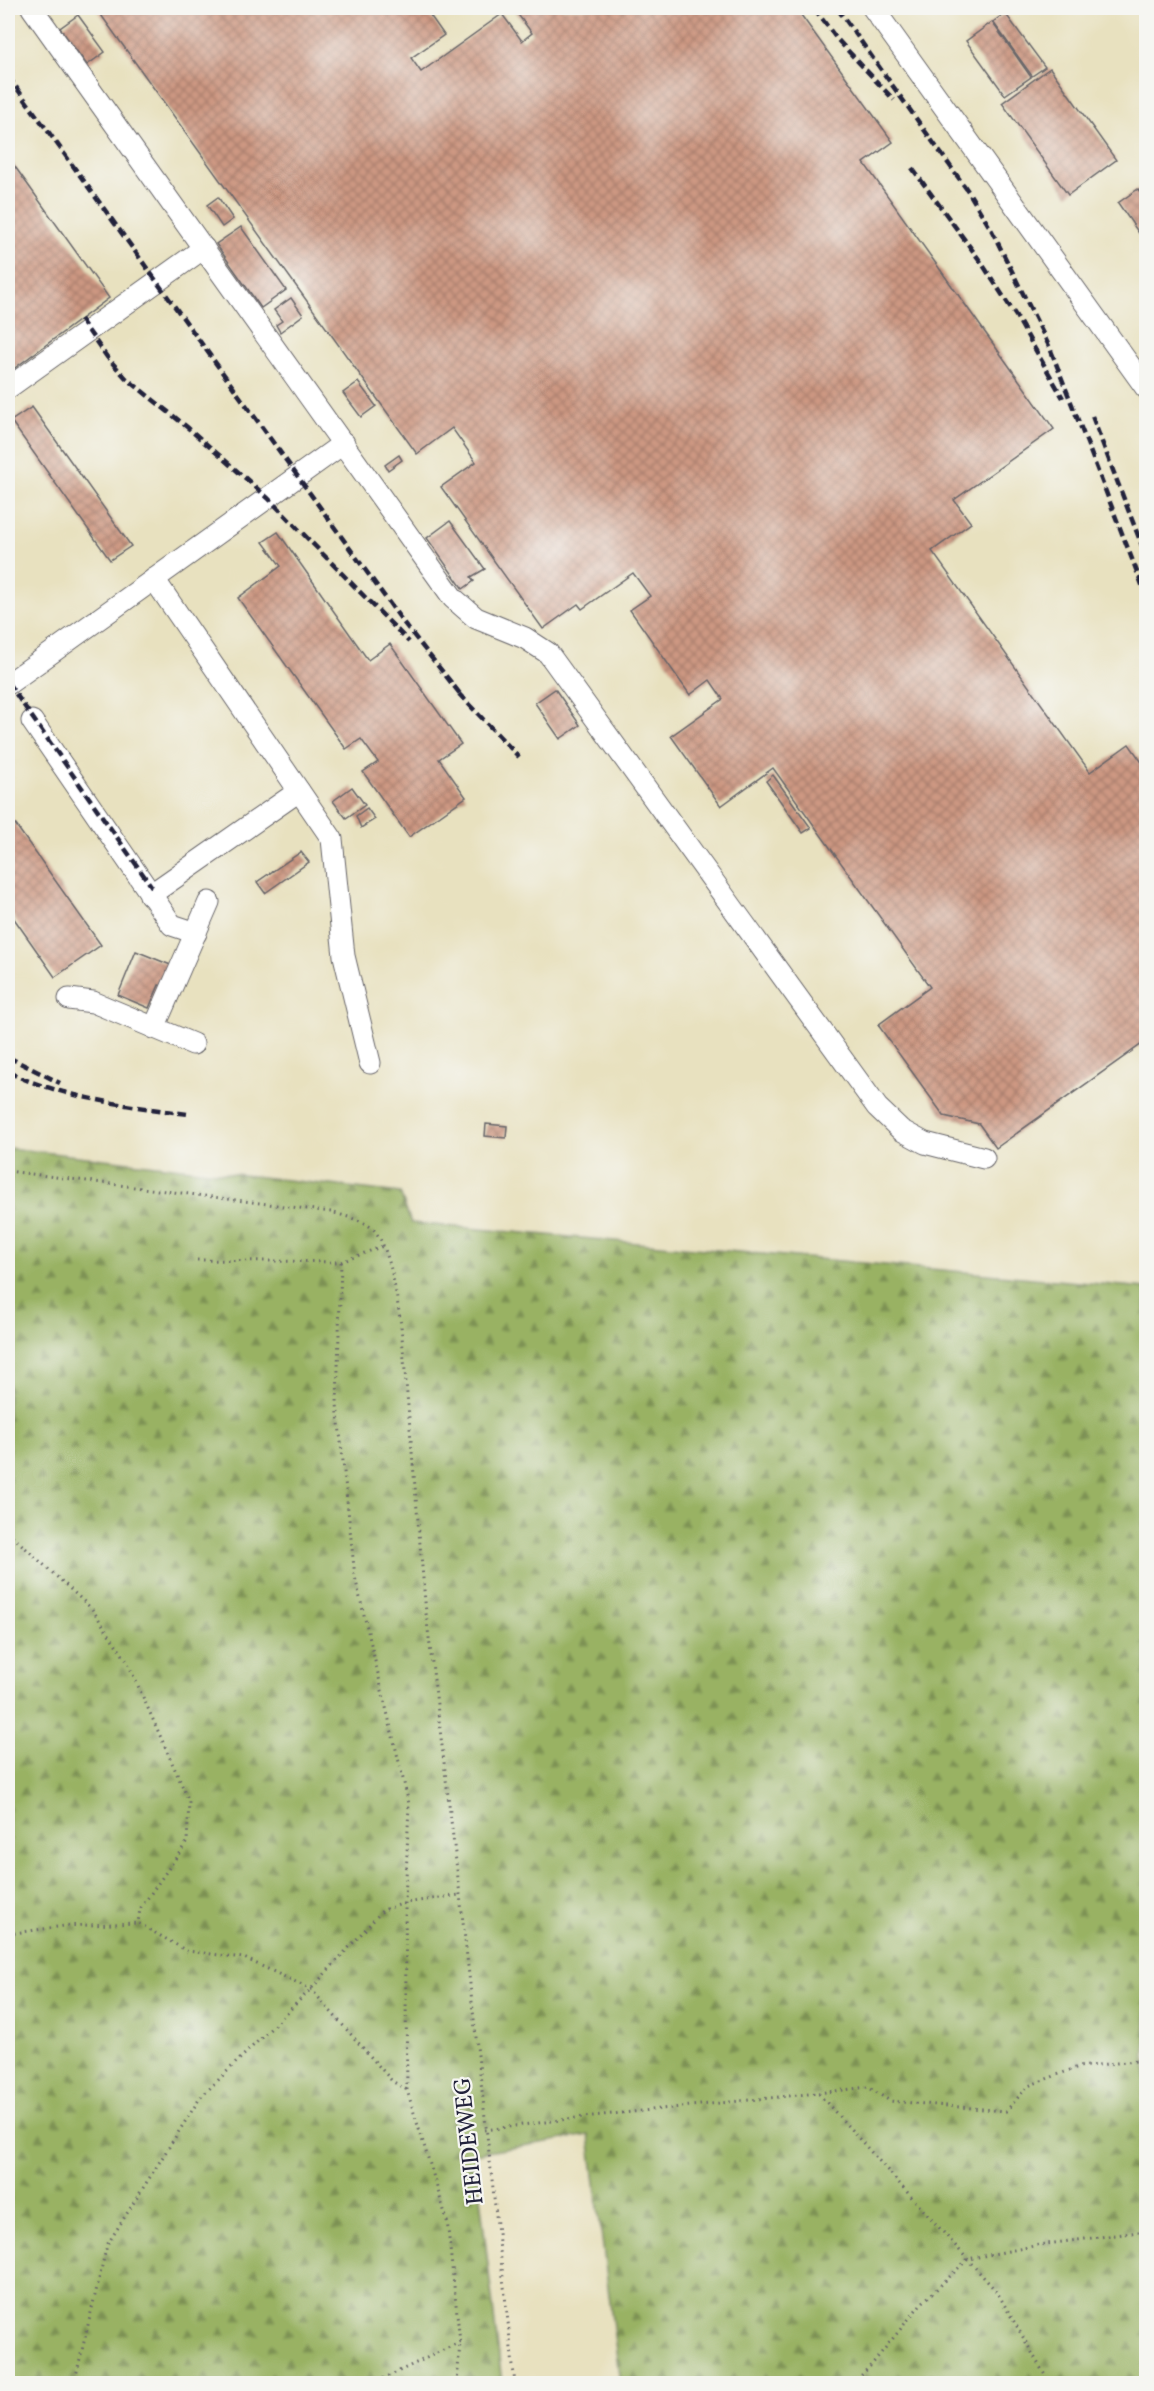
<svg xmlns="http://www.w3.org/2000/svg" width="1154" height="2391" viewBox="0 0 1154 2391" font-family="Vollkorn,serif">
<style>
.forest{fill:url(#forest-firs);stroke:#5e6a4f;stroke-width:1.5}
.building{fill:url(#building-cross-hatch)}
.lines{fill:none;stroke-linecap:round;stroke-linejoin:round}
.minor-casing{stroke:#676569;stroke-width:23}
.path{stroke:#676569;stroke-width:3;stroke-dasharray:1.5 4.5;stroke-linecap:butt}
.minor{stroke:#fff;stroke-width:21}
.rail{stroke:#22223b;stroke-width:4.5;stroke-dasharray:9 4.5;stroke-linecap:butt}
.labels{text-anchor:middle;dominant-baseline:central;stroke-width:4.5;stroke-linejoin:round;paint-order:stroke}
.street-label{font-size:24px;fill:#22223b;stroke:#f6f6f2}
</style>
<defs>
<pattern id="forest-firs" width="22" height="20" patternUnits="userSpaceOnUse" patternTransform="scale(1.5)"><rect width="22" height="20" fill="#99b263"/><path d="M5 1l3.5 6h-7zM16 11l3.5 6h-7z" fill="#7c9053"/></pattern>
<pattern id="building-cross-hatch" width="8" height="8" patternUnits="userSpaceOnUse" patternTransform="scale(1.5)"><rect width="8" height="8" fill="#cd9882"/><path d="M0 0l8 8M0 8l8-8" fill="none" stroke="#a67c6c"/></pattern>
</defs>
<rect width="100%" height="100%" fill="#f6f6f2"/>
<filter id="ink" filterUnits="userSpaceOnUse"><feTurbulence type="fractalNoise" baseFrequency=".0167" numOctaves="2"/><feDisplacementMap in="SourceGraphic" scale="12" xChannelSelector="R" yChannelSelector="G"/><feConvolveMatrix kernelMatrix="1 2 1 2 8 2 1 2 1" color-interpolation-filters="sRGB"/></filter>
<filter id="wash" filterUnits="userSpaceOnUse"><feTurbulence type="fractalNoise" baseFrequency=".008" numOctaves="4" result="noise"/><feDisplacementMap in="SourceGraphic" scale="24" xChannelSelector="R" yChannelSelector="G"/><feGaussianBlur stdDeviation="1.35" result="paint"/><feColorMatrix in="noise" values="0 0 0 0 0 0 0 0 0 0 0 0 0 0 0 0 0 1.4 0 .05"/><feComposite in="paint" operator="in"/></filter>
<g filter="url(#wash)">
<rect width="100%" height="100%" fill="#e8e1bf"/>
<!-- forest -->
<polygon class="forest" points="8,1148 400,1193 411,1223 1146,1288 1146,2383 620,2383 589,2135 475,2154 502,2383 8,2383"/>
<g id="blocks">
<!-- building -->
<g class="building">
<polygon points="96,8 425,8 444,35 411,58 421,72 502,14 522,41 532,33 513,8 796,8 893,142 864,163 1054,429 954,500 971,523 932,551 1090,772 1129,744 1146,768 1146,1041 996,1148 979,1124 944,1116 878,1025 930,987 773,768 721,806 671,736 723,699 710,680 690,695 630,610 650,596 633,573 582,609 578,604 543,629 441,487 476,462 452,428 417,454"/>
<polygon points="1005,13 1045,67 1032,76 993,22"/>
<polygon points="78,15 105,52 87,65 60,28"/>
<polygon points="992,22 1031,77 1005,95 966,41"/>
<polygon points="1050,68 1116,160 1068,195 1002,103"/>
<polygon points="8,157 109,298 8,373"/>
<polygon points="1138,189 1146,201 1146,236 1143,239 1118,203"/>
<polygon points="218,197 233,219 222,227 207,205"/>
<polygon points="241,227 286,290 261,308 216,244"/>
<polygon points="291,298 303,315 280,332 276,325 282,321 274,310"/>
<polygon points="358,382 376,406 361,417 343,393"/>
<polygon points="32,407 131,546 110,560 11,421"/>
<polygon points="399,455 402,460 388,470 385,465"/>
<polygon points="450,521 485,569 471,577 474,581 463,589 427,538"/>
<polygon points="278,532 368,660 390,644 461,744 439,759 466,797 409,837 363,772 378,762 361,739 346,749 238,598 281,566 263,542"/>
<polygon points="555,689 580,725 560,739 535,703"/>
<polygon points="773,775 811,828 803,833 766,781"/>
<polygon points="352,787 365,805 346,818 333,801"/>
<polygon points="367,808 375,819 361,828 356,816"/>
<polygon points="8,814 101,945 55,977 8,910"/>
<polygon points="301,852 309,862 265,893 257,882"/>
<polygon points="136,951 173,966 164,987 159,985 149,1008 118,995"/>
<polygon points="486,1124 507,1126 506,1138 485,1136"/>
</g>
</g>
</g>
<g filter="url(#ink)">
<use href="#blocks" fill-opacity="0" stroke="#676569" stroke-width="1.5"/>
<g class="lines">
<defs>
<g id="minor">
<polyline points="32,8 453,598 476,618 525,638 548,653 877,1107 901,1130 925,1143 984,1158"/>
<polyline points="873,8 1146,388"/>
<polyline points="8,388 204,248"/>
<polyline points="154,579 332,839 344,956 370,1063"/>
<polyline points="8,684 344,443"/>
<polyline points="32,721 172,925 196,933"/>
<polyline points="150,895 299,791"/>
<polyline points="69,999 93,1002 193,1044"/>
<polyline points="154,1028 209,902"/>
</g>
</defs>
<!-- minor casing -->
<use href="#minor" class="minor-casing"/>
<!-- path -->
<g class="path">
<path d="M8,1171l323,41c13,4 33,8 43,18 17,19 23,70 27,95l25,288 34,282 55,489"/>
<polyline points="197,1260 341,1262 383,1246"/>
<polyline points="341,1262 337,1404 355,1577 409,1804 405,1903 407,2090 447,2220 460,2342 457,2384"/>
<polyline points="8,1532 92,1609 127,1661 189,1801 187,1842 140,1909 138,1923"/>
<polyline points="8,1934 64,1926 138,1923 187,1951 244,1958 311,1989 392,2081 407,2090"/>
<polyline points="818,2093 868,2087 890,2101 1006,2111 1028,2086 1078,2067 1146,2060"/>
<polyline points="485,2130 583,2117 818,2093 997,2292 1050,2384"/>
<polyline points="74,2384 107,2245 200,2098 311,1989 383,1910 405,1903 460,1895"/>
<polyline points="372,2384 460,2342"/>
<polyline points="853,2384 873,2363 920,2305 968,2259 1039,2245 1146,2231"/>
</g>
<!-- minor -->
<use href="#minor" class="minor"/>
<!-- rail -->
<g class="rail">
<polyline points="814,8 836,38 894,100"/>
<polyline points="837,8 968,191 992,231 1050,348 1146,595"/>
<polyline points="8,76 403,622 465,700"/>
<polyline points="912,168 981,262 1016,316 1063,398"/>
<polyline points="80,319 107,357 126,378 187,427 268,498 409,642"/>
<polyline points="1092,416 1146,556"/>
<polyline points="8,683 152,887"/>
<polyline points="459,694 519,757"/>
<polyline points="8,1057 60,1083"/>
<path d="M8,1072c55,26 121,34 180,42"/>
</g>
</g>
</g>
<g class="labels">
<!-- street labels -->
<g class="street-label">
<text transform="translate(470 2141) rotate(-96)">HEIDEWEG</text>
</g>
</g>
<!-- margin -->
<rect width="1154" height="2391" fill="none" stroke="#f6f6f2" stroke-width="30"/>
</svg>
